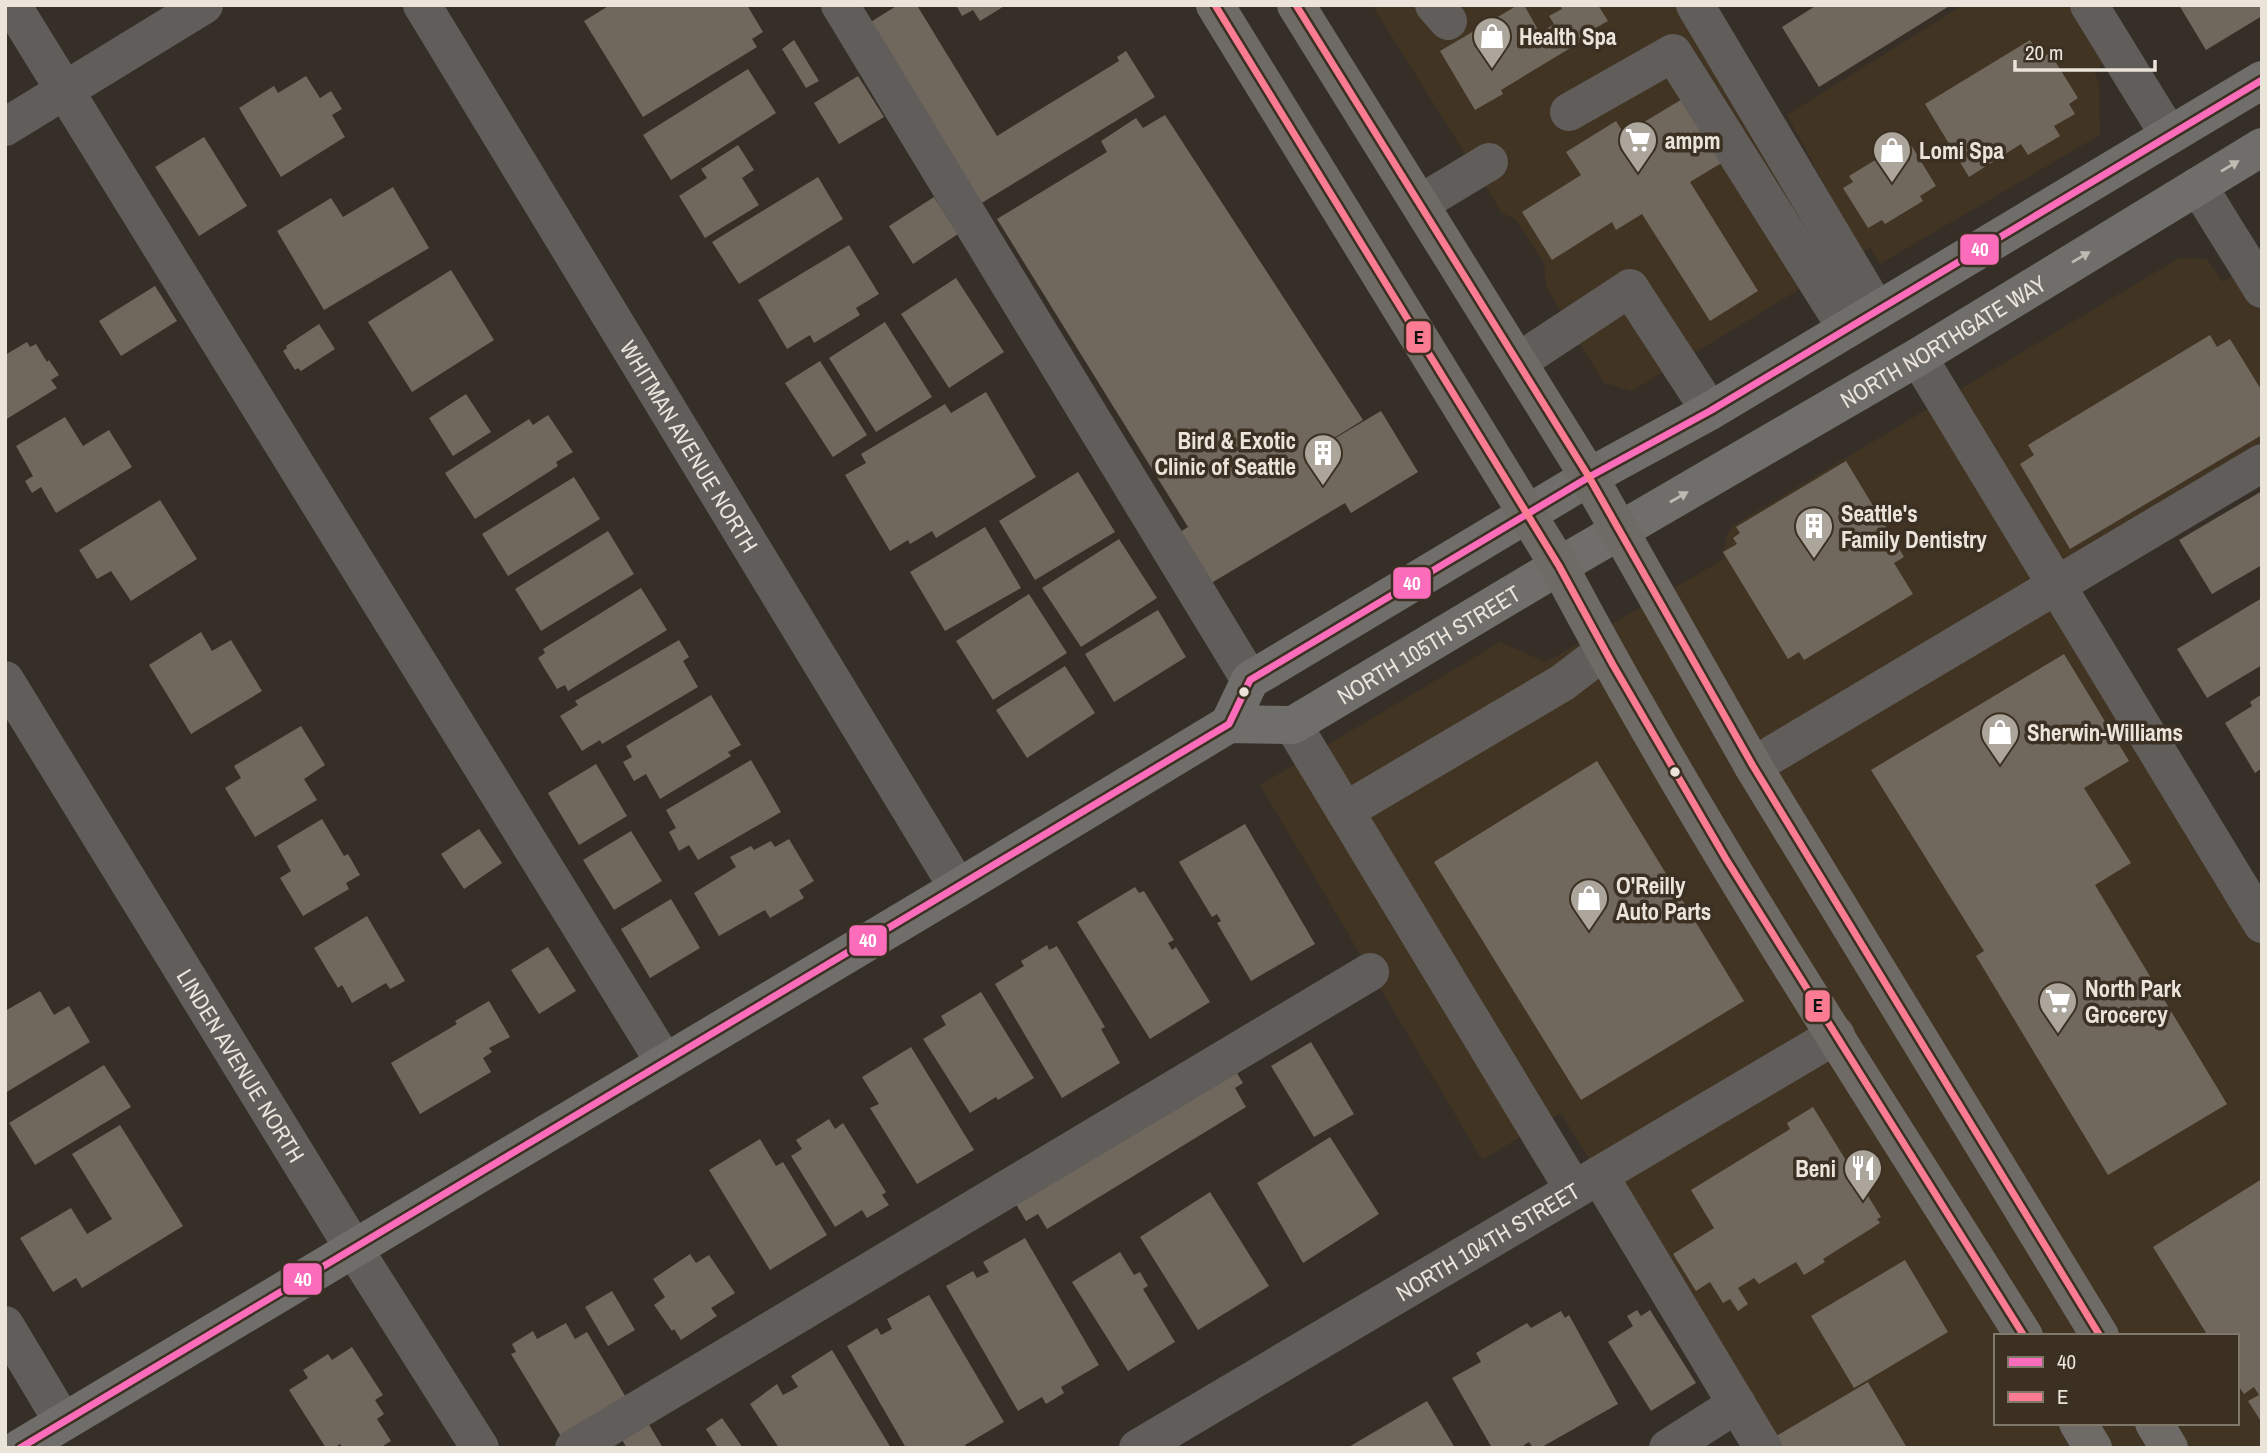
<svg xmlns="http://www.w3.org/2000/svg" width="2267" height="1453" viewBox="0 0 2267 1453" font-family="'Archivo Narrow',sans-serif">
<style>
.built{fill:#413422;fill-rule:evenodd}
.building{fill:#71685d}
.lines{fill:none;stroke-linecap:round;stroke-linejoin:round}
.minor{stroke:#605d5a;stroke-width:38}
.major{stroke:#706e6a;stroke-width:38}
.highway{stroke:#6e6a65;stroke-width:38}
.bus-1-casing{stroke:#3b3022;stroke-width:12}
.bus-2-casing{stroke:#3b3022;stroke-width:12}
.bus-1{stroke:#fb6dba;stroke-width:7}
.bus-2{stroke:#fa7b92;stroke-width:7}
.oneway{fill:#bfbbb3}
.bus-dot{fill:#eae4db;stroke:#3b3022;stroke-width:2.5}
.labels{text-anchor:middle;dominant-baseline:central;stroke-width:7;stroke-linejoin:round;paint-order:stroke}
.poi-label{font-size:23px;font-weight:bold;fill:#eae4db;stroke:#3b3022;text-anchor:start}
.street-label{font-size:23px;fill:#eae4db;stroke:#3b3022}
.line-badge{stroke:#3b3022;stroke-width:2.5}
.badge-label{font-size:19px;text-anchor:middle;font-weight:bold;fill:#fff}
.pale-badge-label{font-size:19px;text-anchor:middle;font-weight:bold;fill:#111}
</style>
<rect width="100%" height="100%" fill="#352f28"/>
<!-- built -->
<g class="built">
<polygon points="1372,5 1676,5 1839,265 1632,391 1604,383 1546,287 1544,263 1515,219 1502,213"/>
<polygon points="1963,5 2068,5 2104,63 2094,71 2099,82 2100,135 1880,264 1870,248 1861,253 1787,115"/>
<path d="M2179,258l28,1 16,23 25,-16 14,23v174l-206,121 206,340v524h-499l-202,-335 -79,47 -222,-375 240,-143 46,20 178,-103 -1,-8 5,-18 6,-8zM1996,1336h241v87h-241z"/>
</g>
<!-- building -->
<g class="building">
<polygon points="610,5 747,5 763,32 752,39 757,47 643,117 584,21"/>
<polygon points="898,5 922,5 918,7 997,136 1119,61 1117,57 1126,51 1155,97 980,204 869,23"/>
<polygon points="956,5 1006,5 980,21 973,10 962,16"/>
<polygon points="1518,5 1524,5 1540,33 1554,24 1549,16 1562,9 1560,5 1598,5 1608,21 1590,31 1592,35 1501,90 1503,94 1475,110 1440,51"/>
<polygon points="1817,5 1951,5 1819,87 1782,27"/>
<polygon points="2179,5 2262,5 2262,16 2206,50"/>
<polygon points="794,40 819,81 806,88 782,49"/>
<polygon points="2030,40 2041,58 2050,53 2078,98 2069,104 2075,114 2054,126 2060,136 2028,155 2021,144 1969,177 1925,104"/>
<polygon points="748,69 776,113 671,180 643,135"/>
<polygon points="306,76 320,98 331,91 342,109 332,115 345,137 281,177 239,108 274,86 278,93"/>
<polygon points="858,76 884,117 839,144 814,103"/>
<polygon points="1694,92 1733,156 1690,182 1758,291 1710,321 1642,214 1616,230 1612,222 1552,260 1522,212 1581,175 1566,152 1616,121 1624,134"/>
<polygon points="1165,115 1363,420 1300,459 1381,411 1418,472 1351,513 1345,503 1208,585 1177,534 1188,527 997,219 1107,152 1101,141 1136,118 1143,128"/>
<polygon points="204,137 247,206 199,236 155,167"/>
<polygon points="1908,140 1936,186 1920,196 1923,201 1885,224 1882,220 1868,228 1843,188 1853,182 1849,176"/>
<polygon points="738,145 754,170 742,178 759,205 705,238 679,196 707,178 701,169"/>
<polygon points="818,177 843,219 739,284 712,242"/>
<polygon points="393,187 429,248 324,310 277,231 331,198 343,217"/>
<polygon points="934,197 958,234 913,264 889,226"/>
<polygon points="849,245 879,294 856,308 860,315 814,343 810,335 787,349 758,300"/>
<polygon points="451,270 494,340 412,392 368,322"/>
<polygon points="956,278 1004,352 949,388 901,314"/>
<polygon points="155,286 177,321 121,356 99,321"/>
<polygon points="885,322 932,397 876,432 829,358"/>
<polygon points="319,324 335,349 301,371 298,368 295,370 283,351 287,348 286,346"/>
<polygon points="2210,335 2217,347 2230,339 2262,391 2262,435 2070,549 2020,464 2034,455 2028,445"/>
<polygon points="27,342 30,347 36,344 47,362 49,360 59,375 51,380 57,388 5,420 5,355"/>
<polygon points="820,361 867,435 833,457 785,383"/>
<polygon points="986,392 1036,477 936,538 932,531 910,544 908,540 890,551 845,475 866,463 861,454 945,404 951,413"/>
<polygon points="466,394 491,432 453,456 429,418"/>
<polygon points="548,415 573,452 556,462 558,466 475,519 445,473 529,419 533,425"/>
<polygon points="65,417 83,446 109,430 132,467 56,513 41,487 32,493 25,481 33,476 16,446"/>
<polygon points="1846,461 1904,557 1894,563 1913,594 1804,660 1799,652 1788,659 1723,552 1737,544 1733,538 1740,533 1736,527"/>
<polygon points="1078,472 1115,532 1035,580 999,521"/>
<polygon points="574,477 600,519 508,576 482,534"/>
<polygon points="2262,491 2262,565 2212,594 2179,540"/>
<polygon points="160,500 197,559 131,601 111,571 97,579 79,550"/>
<polygon points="985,527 1021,588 945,631 910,572"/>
<polygon points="608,531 634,574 541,631 515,589"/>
<polygon points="1119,539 1157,598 1081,647 1042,588"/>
<polygon points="641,588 667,630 568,691 565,685 557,689 538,658 545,653 543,649"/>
<polygon points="1029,594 1067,653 993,700 956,641"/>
<polygon points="2262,598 2262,665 2207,698 2177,649"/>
<polygon points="1158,610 1186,657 1114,702 1085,654"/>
<polygon points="201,632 212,651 231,640 262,691 191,734 149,665"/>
<polygon points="679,640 689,657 683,661 698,687 602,744 600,740 582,751 560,716 578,705 575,701"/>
<polygon points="2064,654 2129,761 2084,788 2131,863 2095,885 2227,1104 2108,1175 1976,956 1984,951 1871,770"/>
<polygon points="1065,666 1095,713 1027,758 996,710"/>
<polygon points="2262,694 2262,768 2255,773 2225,723 2252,706 2250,702"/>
<polygon points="711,695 741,745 728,752 731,756 660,799 646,774 634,781 623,762 632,757 626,746"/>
<polygon points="301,726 325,765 304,779 317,800 255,837 225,788 241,778 234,766"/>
<polygon points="751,760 781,812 698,860 689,845 679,851 669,832 676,828 666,810"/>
<polygon points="1597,761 1744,1001 1581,1100 1434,862"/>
<polygon points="596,764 627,816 579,845 548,793"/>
<polygon points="322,819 344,856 348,854 360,875 346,883 349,889 303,916 280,878 291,871 277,846"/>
<polygon points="1245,824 1315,944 1251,981 1217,923 1221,921 1217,914 1212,917 1179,862"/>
<polygon points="479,829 502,863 464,889 441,854"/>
<polygon points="631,831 662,881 614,910 583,860"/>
<polygon points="789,839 814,881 799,890 804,898 770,918 765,910 719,936 694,893 736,867 730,857 751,846 754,850 771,841 775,847"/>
<polygon points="1135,887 1139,893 1144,891 1174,940 1168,943 1172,950 1176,947 1210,1002 1150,1039 1077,922"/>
<polygon points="671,899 700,948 650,978 621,929"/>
<polygon points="367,916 405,981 390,989 386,983 352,1003 342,985 338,988 314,948"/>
<polygon points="1047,945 1049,950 1057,946 1105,1027 1101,1029 1120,1063 1062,1098 995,984 1024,966 1021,961"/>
<polygon points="548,947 576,991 539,1014 511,970"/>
<polygon points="40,991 54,1015 69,1006 90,1042 5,1093 5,1011"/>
<polygon points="981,992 1034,1078 998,1100 996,1097 970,1113 923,1039 946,1025 941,1016"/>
<polygon points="489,1001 510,1037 489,1048 492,1052 483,1058 491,1072 420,1114 391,1063 457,1024 455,1021"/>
<polygon points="1311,1042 1354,1114 1314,1137 1271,1066"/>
<polygon points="911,1047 974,1150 917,1184 870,1108 879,1104 862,1077"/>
<polygon points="104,1065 131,1107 35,1165 9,1123"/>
<polygon points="1233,1067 1243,1083 1235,1088 1246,1107 1047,1229 1038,1214 1026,1221 1014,1201"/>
<polygon points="1813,1107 1881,1217 1877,1219 1880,1223 1823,1259 1825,1262 1804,1275 1796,1262 1759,1284 1754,1278 1738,1288 1748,1304 1738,1311 1730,1299 1723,1303 1710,1282 1696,1291 1673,1254 1714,1228 1691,1190 1790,1129 1787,1123"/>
<polygon points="829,1119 835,1129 843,1123 886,1192 882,1195 889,1205 867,1218 862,1210 835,1227 791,1156 802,1149 796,1140"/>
<polygon points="120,1125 183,1226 82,1288 76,1278 53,1292 20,1238 71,1208 87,1234 112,1219 72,1154"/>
<polygon points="1330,1137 1379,1214 1303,1263 1257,1183"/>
<polygon points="760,1139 776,1166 783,1162 827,1235 770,1270 709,1170"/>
<polygon points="2262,1179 2262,1423 2248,1401 2259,1395 2254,1387 2244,1394 2237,1384 2237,1336 2208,1336 2153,1247"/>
<polygon points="1210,1192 1269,1286 1198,1330 1140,1237"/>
<polygon points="1025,1238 1099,1365 1061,1387 1064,1393 1046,1404 1042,1397 1018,1411 946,1286 973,1271 977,1278 989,1272 983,1262"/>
<polygon points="1120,1252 1134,1275 1140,1272 1148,1286 1143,1289 1175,1342 1128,1371 1072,1282"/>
<polygon points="690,1254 696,1263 709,1255 735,1293 711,1308 717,1316 681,1340 674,1329 672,1331 654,1305 665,1297 653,1279"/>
<polygon points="1905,1260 1948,1332 1854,1388 1811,1316"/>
<polygon points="612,1291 635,1330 608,1346 585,1307"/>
<polygon points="929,1295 1004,1422 965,1445 966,1448 906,1448 847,1346 877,1328 881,1335 892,1329 887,1319"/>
<polygon points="1637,1310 1641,1316 1650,1310 1696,1383 1651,1411 1608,1342 1633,1326 1627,1316"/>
<polygon points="1561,1311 1565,1318 1569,1315 1618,1404 1540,1448 1533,1448 1529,1442 1520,1448 1492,1448 1452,1378 1481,1362 1476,1353 1527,1323 1531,1328"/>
<polygon points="566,1323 575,1339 587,1332 627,1399 562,1438 511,1354 516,1352 512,1344 533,1331 537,1339"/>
<polygon points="352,1347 383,1395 375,1400 384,1414 377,1419 391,1441 380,1448 343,1448 340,1444 334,1448 326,1448 289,1390 308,1378 303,1370 328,1354 332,1360"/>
<polygon points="832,1350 891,1448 779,1448 750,1404 777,1384 783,1395 798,1387 791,1376"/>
<polygon points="1868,1382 1907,1448 1777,1448 1771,1439"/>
<polygon points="1427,1401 1455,1448 1347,1448"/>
<polygon points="722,1418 743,1448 718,1448 706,1429"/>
<polygon points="648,1423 663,1448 627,1448 622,1440"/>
</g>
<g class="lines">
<!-- minor -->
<g class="minor">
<polyline points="12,5 665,1063"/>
<path id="s1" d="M422,5l536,883"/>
<polyline points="840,5 1250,680"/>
<polyline points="1434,5 1448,21"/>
<polyline points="1695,5 1877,311"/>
<polyline points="2089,5 2169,135"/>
<polyline points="1569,112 1673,53 1847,329"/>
<polyline points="5,127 204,5"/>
<polyline points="2198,186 2262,289"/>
<polyline points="1421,203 1489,162"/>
<polyline points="1918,357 2262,924"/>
<polyline points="1518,362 1630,288 1710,411"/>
<path id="s2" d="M5,680l349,569 126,199"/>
<polyline points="1293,725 1574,1190"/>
<polyline points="1753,766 2262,463"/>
<polyline points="1345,811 1562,683 1604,651"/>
<polyline points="1599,1175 1763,1448"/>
<polyline points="5,1325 63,1422"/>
<polyline points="574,1448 1370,972"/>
<path id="s3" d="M1138,1448l698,-413"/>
<polyline points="1668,1448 1737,1404"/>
</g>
<!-- major -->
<g class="major">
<polyline points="1229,724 1250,680 1589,477 1710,411 2262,80"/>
<path id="s4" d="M20,1448l938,-560 271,-164 64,1 266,-159 359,-209 344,-210"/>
</g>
<!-- highway -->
<g class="highway">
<path d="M1215,5l344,561c140,265 306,516 465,770"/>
<polyline points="1296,5 1589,477 1753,766 2100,1336"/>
<polyline points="2078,1423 2093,1448"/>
<polyline points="2154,1423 2169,1448"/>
</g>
<defs>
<polyline id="bus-1" points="20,1448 1229,724 1250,680 1589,477 1710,411 2262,80"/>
<g id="bus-2">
<polyline points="1215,5 1559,566 1613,665 1726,859 2024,1336"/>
<polyline points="1296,5 1589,477 1753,766 2100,1336"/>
</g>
</defs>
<!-- bus-1 casing -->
<use href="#bus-1" class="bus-1-casing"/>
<!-- bus-2 casing -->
<use href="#bus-2" class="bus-2-casing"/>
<!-- bus-1 -->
<use href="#bus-1" class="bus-1"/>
<!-- bus-2 -->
<use href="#bus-2" class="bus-2"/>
</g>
<!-- one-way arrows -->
<defs><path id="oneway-solid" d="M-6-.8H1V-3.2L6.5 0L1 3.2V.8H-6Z" transform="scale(1.75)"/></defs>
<g class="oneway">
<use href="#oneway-solid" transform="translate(2230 166) rotate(-31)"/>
<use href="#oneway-solid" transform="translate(2081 257) rotate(-31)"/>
<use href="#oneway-solid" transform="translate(1679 497) rotate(-30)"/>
</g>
<!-- icons -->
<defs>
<symbol id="shop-pin" viewBox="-11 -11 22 30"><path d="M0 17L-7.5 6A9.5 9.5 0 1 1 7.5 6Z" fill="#aba59c" stroke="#3b3022"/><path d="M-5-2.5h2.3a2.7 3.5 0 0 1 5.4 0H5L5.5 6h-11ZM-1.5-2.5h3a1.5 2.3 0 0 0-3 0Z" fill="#fff"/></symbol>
<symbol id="supermarket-pin" viewBox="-11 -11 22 30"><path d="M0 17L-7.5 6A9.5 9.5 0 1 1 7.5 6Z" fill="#aba59c" stroke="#3b3022"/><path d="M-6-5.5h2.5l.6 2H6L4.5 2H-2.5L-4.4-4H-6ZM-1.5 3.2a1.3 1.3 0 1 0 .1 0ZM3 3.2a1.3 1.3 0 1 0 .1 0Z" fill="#fff"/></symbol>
<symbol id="building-pin" viewBox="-11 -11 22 30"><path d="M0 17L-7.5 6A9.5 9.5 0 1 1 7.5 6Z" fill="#aba59c" stroke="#3b3022"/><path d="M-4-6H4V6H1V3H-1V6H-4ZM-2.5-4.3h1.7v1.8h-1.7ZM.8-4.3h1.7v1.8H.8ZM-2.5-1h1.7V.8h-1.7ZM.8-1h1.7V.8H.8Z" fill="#fff"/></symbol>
<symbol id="restaurant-pin" viewBox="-11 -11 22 30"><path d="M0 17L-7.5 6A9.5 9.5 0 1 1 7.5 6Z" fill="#aba59c" stroke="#3b3022"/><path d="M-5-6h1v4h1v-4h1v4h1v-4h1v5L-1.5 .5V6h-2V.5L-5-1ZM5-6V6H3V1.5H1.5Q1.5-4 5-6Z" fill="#fff"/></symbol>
</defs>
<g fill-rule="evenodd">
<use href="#shop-pin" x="1470" y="14" width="44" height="60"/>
<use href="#supermarket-pin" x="1616" y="118" width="44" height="60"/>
<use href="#shop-pin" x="1870" y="128" width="44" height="60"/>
<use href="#building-pin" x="1301" y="431" width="44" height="60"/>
<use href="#building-pin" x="1792" y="504" width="44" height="60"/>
<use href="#shop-pin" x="1978" y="710" width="44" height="60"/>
<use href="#shop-pin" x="1567" y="876" width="44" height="60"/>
<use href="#supermarket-pin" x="2036" y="979" width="44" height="60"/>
<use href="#restaurant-pin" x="1841" y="1146" width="44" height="60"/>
</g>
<!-- markers -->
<g class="bus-dot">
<circle cx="1244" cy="692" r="6"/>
<circle cx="1675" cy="772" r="6"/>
</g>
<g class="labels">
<!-- poi labels -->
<g class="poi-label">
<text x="1519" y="36">Health Spa</text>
<text x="1665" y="140">ampm</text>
<text x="1919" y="150">Lomi Spa</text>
<text x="1296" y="440" text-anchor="end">Bird &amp; Exotic<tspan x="1296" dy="26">Clinic of Seattle</tspan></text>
<text x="1841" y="513">Seattle's<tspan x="1841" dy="26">Family Dentistry</tspan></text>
<text x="2027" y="732">Sherwin-Williams</text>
<text x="1616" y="885">O'Reilly<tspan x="1616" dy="26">Auto Parts</tspan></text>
<text x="2085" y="988">North Park<tspan x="2085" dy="26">Grocercy</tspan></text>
<text x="1836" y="1168" text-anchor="end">Beni</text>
</g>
<!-- street labels -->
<g class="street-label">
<text stroke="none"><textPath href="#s4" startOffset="2228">NORTH NORTHGATE WAY</textPath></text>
<text stroke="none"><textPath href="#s1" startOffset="516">WHITMAN AVENUE NORTH</textPath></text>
<text stroke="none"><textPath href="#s4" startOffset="1631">NORTH 105TH STREET</textPath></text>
<text stroke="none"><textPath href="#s2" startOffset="452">LINDEN AVENUE NORTH</textPath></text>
<text stroke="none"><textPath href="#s3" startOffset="406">NORTH 104TH STREET</textPath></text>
</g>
</g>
<g class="line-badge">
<rect x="1959" y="233" width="41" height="33" rx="7" fill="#fb6dba"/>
<rect x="1405" y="320" width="27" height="34" rx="7" fill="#fa7b92"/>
<rect x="1392" y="566" width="40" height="34" rx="7" fill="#fb6dba"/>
<rect x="848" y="924" width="40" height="33" rx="7" fill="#fb6dba"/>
<rect x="1804" y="989" width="27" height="34" rx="7" fill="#fa7b92"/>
<rect x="282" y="1262" width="41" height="34" rx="7" fill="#fb6dba"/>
</g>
<g class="badge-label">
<text x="1980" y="256">40</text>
<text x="1412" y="590">40</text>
<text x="868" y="947">40</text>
<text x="303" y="1286">40</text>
</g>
<g class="pale-badge-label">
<text x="1419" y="344">E</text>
<text x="1818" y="1012">E</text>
</g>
<!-- border -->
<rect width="2267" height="1453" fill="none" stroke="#eae4db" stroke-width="14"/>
<!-- legend -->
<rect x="1994" y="1334" width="245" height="91" fill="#3b3022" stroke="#81786c" stroke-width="2"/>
<rect x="2008" y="1357" width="35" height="10" fill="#fb6dba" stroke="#81786c" stroke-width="2"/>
<text x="2057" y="1369" font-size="21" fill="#eae4db">40</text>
<rect x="2008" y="1392" width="35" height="10" fill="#fa7b92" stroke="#81786c" stroke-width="2"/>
<text x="2057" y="1404" font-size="21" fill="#eae4db">E</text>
<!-- scale -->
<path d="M2015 60v10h140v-10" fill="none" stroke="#eae4db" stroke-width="3.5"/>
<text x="2025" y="60" font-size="21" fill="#eae4db" stroke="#3b3022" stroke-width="5" paint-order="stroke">20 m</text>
</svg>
